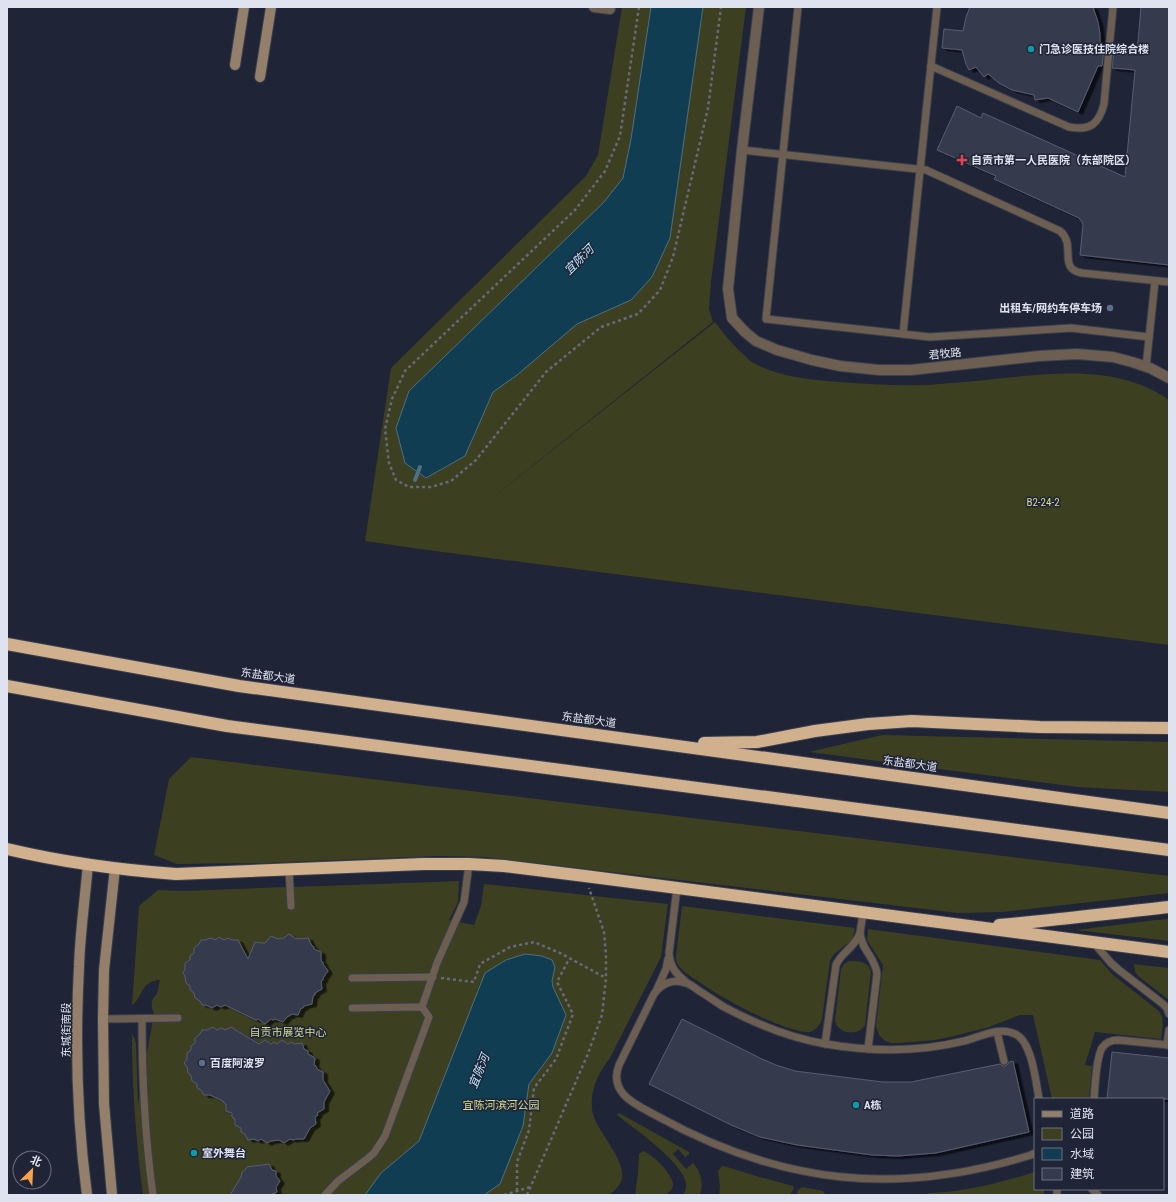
<svg xmlns="http://www.w3.org/2000/svg" width="1176" height="1202" viewBox="0 0 1176 1202" font-family="'Roboto Condensed','Noto Sans SC',sans-serif">
<style>
.green{fill:#3d3f21}
.water{fill:#113d53;stroke:#4f6f82}
.lines{fill:none;stroke-linecap:round;stroke-linejoin:round}
.stream{stroke:#4f6f82;stroke-width:4}
.building{fill:#353b4e;stroke:#565d72;filter:url(#shadow)}
.lane-casing{stroke:#3a3f50;stroke-width:9}
.street-casing{stroke:#3a3f50;stroke-width:12}
.secondary-casing{stroke:#3a3f50;stroke-width:12}
.highway-casing{stroke:#3a3f50;stroke-width:14}
.path{stroke:#666a7a;stroke-width:2.5;stroke-dasharray:3 3;stroke-linecap:butt}
.lane{stroke:#6c5f51;stroke-width:7}
.street{stroke:#6c5f51;stroke-width:10}
.secondary{stroke:#94806a;stroke-width:10}
.highway{stroke:#d0b08d;stroke-width:12}
.culture-dot{fill:#0f9aa8;stroke:#1f2436;stroke-width:1.5}
.health-dot{fill:#e0444e;stroke:#1f2436;stroke-width:1.5}
.service-dot{fill:#5c6f8a;stroke:#1f2436;stroke-width:1.5}
.labels{text-anchor:middle;dominant-baseline:central;stroke-width:3;stroke-linejoin:round;paint-order:stroke}
.poi-label{font-size:11px;font-weight:bold;fill:#dfe3ef;stroke:#1f2436;text-anchor:start}
.street-label{font-size:11px;fill:#dfe3ef;stroke:#1f2436}
.park-label{font-size:11px;fill:#d6dc96;stroke:#1f2436}
.water-label{font-size:12px;font-style:italic;fill:#bce6fd;stroke:#1f2436}
</style>
<defs>
<filter id="shadow"><feDropShadow dx="4.5" dy="2.5" stdDeviation="0" flood-color="#0009"/></filter>
</defs>
<rect width="100%" height="100%" fill="#1f2436"/>
<!-- green -->
<g class="green">
<path d="M622,7h124l-35,275 -2,27 4,13 -230,183 232,-183c9,12 17,22 28,32 3,2 5,6 9,8 26,15 58,18 87,20 29,2 59,4 88,3 29,-2 58,-5 87,-8 53,-5 109,-9 155,23v245l-742,-95 -62,-9 26,-173 195,-192 12,-21z"/>
<polygon points="882,735 1169,742 1169,792 1078,787 809,752"/>
<polygon points="191,757 1169,876 1169,893 1002,912 958,913 484,857 438,856 264,863 177,864 154,855 169,779"/>
<path d="M459,881l-1,21 -9,18 25,5 7,-19 3,-22 184,20 -7,53 -51,101c-12,15 -22,36 -17,56 5,20 38,50 27,70 -3,4 -7,8 -11,11h-466c-7,-53 -11,-107 -11,-161l3,5 1,5 2,60 16,-91c-4,-7 -3,-14 3,-19l3,-14c-21,2 -16,17 -28,25l7,-99 19,-16 25,1 103,-4 1,7 7,1v-8z"/>
<path d="M682,906l173,22 -3,12 -18,14 -4,7 -8,58c-2,6 -6,11 -12,13 -5,1 -13,-2 -18,-3 -33,-11 -64,-27 -93,-47 -7,-5 -16,-10 -21,-17 -2,-3 -2,-5 -2,-9z"/>
<polygon points="1169,919 1169,941 1076,930 1156,920"/>
<path d="M868,929l232,31 13,15 46,36c6,8 3,18 2,28l-66,-7 -10,33 7,1 -3,33h-37l-19,-84h-13l-31,12 -35,9 -19,4 -35,3h-9l-6,-2 -6,-6 -3,-9 7,-61 -16,-25z"/>
<path d="M849,961c10,0 18,0 22,10l-6,54c-7,12 -28,9 -30,-5l6,-51 3,-5z"/>
<polygon points="1134,964 1169,968 1169,1000 1138,976 1135,972"/>
<path d="M619,1113l70,39v2l-4,3 -7,-8 -5,5 13,15 7,-6c8,9 11,20 7,32h-17c3,-4 4,-10 2,-15 -8,-22 -49,-50 -68,-65z"/>
<path d="M643,1151c10,4 29,22 30,33 0,5 -4,8 -7,11h-31l3,-21 1,-20z"/>
<polygon points="722,1166 724,1166 756,1176 793,1186 794,1188 790,1195 719,1195 720,1186 718,1171"/>
<path d="M1035,1172v17h9v6h-118l2,-2c34,0 75,-11 107,-21z"/>
<polygon points="802,1187 823,1191 826,1195 796,1195 799,1189"/>
</g>
<!-- water -->
<g class="water">
<polygon points="651,7 703,7 670,238 652,277 631,300 577,324 517,375 493,392 465,456 426,478 405,463 396,428 409,391 604,202 623,178 631,139"/>
<polygon points="525,954 542,956 552,960 555,967 552,981 553,987 566,1015 552,1053 529,1084 523,1126 500,1184 484,1195 365,1195 381,1173 419,1141 485,973 506,960"/>
</g>
<g class="lines">
<!-- stream -->
<polyline class="stream" points="415,480 420,467"/>
</g>
<!-- building -->
<g class="building">
<polygon points="970,7 1093,7 1098,22 1100,34 1100,49 1104,49 1102,66 1098,66 1078,112 1048,98 1035,100 1034,95 1012,90 999,83 988,74 984,77 976,67 969,70 966,64 962,50 942,48 944,29 963,31 966,17"/>
<polygon points="1141,7 1169,7 1169,265 1080,255 1083,225 1082,222 1079,218 994,179 996,176 937,150 957,106 981,118 983,113 1125,177 1135,70 1112,68 1114,50 1137,53"/>
<polygon points="289,934 296,939 298,938 300,939 308,938 312,946 314,947 314,949 321,952 321,961 323,962 323,964 328,971 323,978 323,980 321,981 322,989 315,993 315,995 313,996 312,1004 304,1006 303,1008 301,1008 298,1015 291,1014 290,1016 288,1016 283,1022 275,1019 273,1020 271,1019 265,1024 258,1019 256,1020 225,1005 221,1007 217,1005 212,1008 206,1005 202,1005 200,1001 195,998 194,993 190,990 190,986 186,983 185,976 183,973 185,969 185,963 190,960 190,956 194,953 194,948 199,944 201,940 205,940 211,938 215,940 219,937 224,940 228,938 232,940 238,940 248,959 255,942 262,943 265,943 271,936 278,939 280,938 282,939"/>
<polygon points="682,1019 762,1059 776,1065 795,1071 883,1082 911,1082 1000,1064 1002,1066 1005,1066 1008,1064 1009,1062 1013,1061 1029,1132 936,1153 898,1156 872,1155 797,1145 760,1137 731,1125 649,1084"/>
<polygon points="213,1027 217,1030 221,1028 225,1030 231,1027 259,1044 265,1040 271,1044 274,1042 277,1044 282,1040 288,1044 291,1042 295,1044 302,1043 304,1049 308,1051 308,1054 315,1058 314,1065 316,1066 317,1069 323,1072 323,1080 330,1091 324,1102 324,1109 317,1113 318,1115 315,1117 316,1124 310,1128 304,1139 296,1139 293,1140 290,1139 284,1143 279,1140 271,1141 267,1143 261,1139 258,1141 254,1139 248,1140 245,1134 241,1132 241,1128 235,1125 235,1119 232,1117 232,1113 226,1111 226,1104 223,1102 223,1101 210,1095 204,1095 201,1090 197,1088 197,1084 192,1081 191,1075 188,1073 187,1067 184,1063 187,1059 187,1053 191,1050 191,1046 195,1043 195,1038 200,1034 202,1030 207,1030"/>
<polygon points="1112,1052 1169,1058 1169,1099 1107,1099"/>
<polygon points="269,1164 272,1170 276,1171 276,1176 280,1181 276,1187 277,1192 270,1195 230,1195 241,1177 242,1172 245,1170 247,1167"/>
</g>
<g class="lines">
<defs>
<g id="lane">
<polyline points="798,7 766,319 930,337 1071,328 1149,337"/>
<path d="M931,66l138,61c21,4 30,-3 35,-23l9,-97"/>
<path d="M742,150l184,20 134,61c17,14 -3,38 22,42l87,9"/>
<polyline points="903,334 937,7"/>
<polyline points="1146,367 1155,281"/>
<polyline points="289,870 291,906"/>
<path d="M677,888l-8,65c1,14 7,21 17,29"/>
<polyline points="860,933 863,913"/>
<polyline points="1094,943 1111,963 1119,970 1163,1004 1167,1008 1169,1014"/>
<polyline points="352,978 433,977"/>
<polyline points="657,989 666,969 668,959"/>
<polyline points="422,1007 437,963 464,902 469,864"/>
<polyline points="103,1019 178,1018"/>
<path d="M142,1019c0,59 3,118 11,176"/>
<polyline points="997,1032 1004,1061"/>
<path d="M825,1044l11,-79c6,-14 18,-16 24,-32 2,19 15,23 17,41l-9,75"/>
<polyline points="1167,1045 1169,1030"/>
<path d="M1094,1099c1,-12 2,-41 8,-51 4,-6 10,-8 16,-8l51,5"/>
<path d="M1035,1153l-4,2c-134,42 -251,29 -374,-39 -20,-11 -49,-22 -38,-51l35,-71c7,-10 19,-16 32,-11 5,1 10,6 15,9 8,5 15,10 23,15 32,17 66,31 102,37 46,8 93,8 138,-3 16,-4 37,-16 53,-6 15,9 19,47 22,64"/>
<polyline points="1057,1189 1057,1195"/>
<polyline points="1092,1189 1098,1195"/>
<polyline points="325,1195 338,1181 367,1159 374,1153 385,1136 429,1017 422,1007 352,1008"/>
</g>
<g id="street">
<polyline points="594,7 610,9"/>
<polyline points="759,7 742,150 728,289 732,318 745,332 756,341 777,350 812,360 840,366 879,370 911,370 1039,356 1077,354 1113,357 1132,362 1150,368 1169,378"/>
</g>
<g id="secondary">
<polyline points="235,65 244,7"/>
<polyline points="260,77 271,7"/>
<path d="M87,1195c-10,-75 -12,-152 -8,-228 1,-34 6,-68 9,-103"/>
<polyline points="112,1195 104,1104 103,1019 104,970 115,868"/>
</g>
<g id="highway">
<polyline points="7,644 239,686 1169,813"/>
<polyline points="7,686 227,726 1169,850"/>
<polyline points="704,743 757,742 815,731 868,724 912,721 1040,727 1169,728"/>
<path d="M7,849c55,13 113,21 169,25l247,-10h46l35,2 81,10 584,76"/>
<path d="M999,925c57,-5 113,-12 170,-18"/>
</g>
</defs>
<!-- lane casing -->
<use href="#lane" class="lane-casing"/>
<!-- street casing -->
<use href="#street" class="street-casing"/>
<!-- secondary casing -->
<use href="#secondary" class="secondary-casing"/>
<!-- highway casing -->
<use href="#highway" class="highway-casing"/>
<!-- path -->
<g class="path">
<polyline points="639,7 620,136 605,171 575,210 405,371 392,399 385,429 389,463 396,480 409,487 431,487 451,481 476,460 546,372 601,327 638,314 660,290 673,257 708,108 721,7"/>
<polyline points="441,978 474,982 480,964 510,947 534,942 560,953 606,978"/>
<polyline points="517,1191 517,1162 529,1130 534,1088 556,1059 573,1014 557,982 569,959"/>
<polyline points="504,1195 530,1187"/>
<polyline points="527,1195 587,1056 602,1015 606,978 606,955 604,932 589,888"/>
</g>
<!-- lane -->
<use href="#lane" class="lane"/>
<!-- street -->
<use href="#street" class="street"/>
<!-- secondary -->
<use href="#secondary" class="secondary"/>
<!-- highway -->
<use href="#highway" class="highway"/>
</g>
<!-- markers -->
<g class="culture-dot">
<circle cx="1031" cy="49" r="4"/>
<circle cx="856" cy="1105" r="4"/>
<circle cx="194" cy="1153" r="4"/>
</g>
<path class="health-dot" d="M960 154h4v4h4v4h-4v4h-4v-4h-4v-4h4z"/>
<g class="service-dot">
<circle cx="1110" cy="308" r="4"/>
<circle cx="202" cy="1063" r="4"/>
</g>
<g class="labels">
<!-- poi labels -->
<g class="poi-label">
<text x="1039" y="49">门急诊医技住院综合楼</text>
<text x="971" y="160">自贡市第一人民医院（东部院区）</text>
<text x="1102" y="308" text-anchor="end">出租车/网约车停车场</text>
<text x="210" y="1063">百度阿波罗</text>
<text x="864" y="1105">A栋</text>
<text x="202" y="1153">室外舞台</text>
</g>
<!-- street labels -->
<g class="street-label">
<text transform="translate(945 354) rotate(-6)">君牧路</text>
<text transform="translate(268 676) rotate(8)">东盐都大道</text>
<text transform="translate(589 720) rotate(8)">东盐都大道</text>
<text transform="translate(910 764) rotate(8)">东盐都大道</text>
<text transform="translate(66 1030) rotate(-90)">东城街南段</text>
</g>
<!-- park labels -->
<g class="park-label">
<text x="1043" y="502">B2-24-2</text>
<text x="288" y="1032">自贡市展览中心</text>
<text x="501" y="1105">宜陈河滨河公园</text>
</g>
<!-- water labels -->
<g class="water-label">
<text transform="translate(579 260) rotate(-45)">宜陈河</text>
<text transform="translate(479 1071) rotate(-68)">宜陈河</text>
</g>
</g>
<!-- border -->
<rect width="1176" height="1202" fill="none" stroke="#dfe3ef" stroke-width="16"/>
<!-- legend -->
<rect x="1034" y="1098" width="130" height="92" fill="#1f2436" stroke="#6c7080"/>
<rect x="1042" y="1111" width="20" height="6" fill="#94806a" stroke="#6c7080"/>
<text x="1070" y="1118" font-size="12" fill="#dfe3ef">道路</text>
<rect x="1042" y="1128" width="20" height="12" fill="#3d3f21" stroke="#6c7080"/>
<text x="1070" y="1138" font-size="12" fill="#dfe3ef">公园</text>
<rect x="1042" y="1148" width="20" height="12" fill="#113d53" stroke="#6c7080"/>
<text x="1070" y="1158" font-size="12" fill="#dfe3ef">水域</text>
<rect x="1042" y="1168" width="20" height="12" fill="#353b4e" stroke="#6c7080"/>
<text x="1070" y="1178" font-size="12" fill="#dfe3ef">建筑</text>
<!-- north arrow -->
<g transform="translate(32 1170) rotate(24)"><circle r="19" fill="#1f2436" stroke="#6c7080"/>
<path d="M0-3L7 15L0 10L-7 15Z" fill="#f8a14a"/>
<text y="-6" font-size="11" font-weight="bold" text-anchor="middle" fill="#dfe3ef">北</text>
</g>
</svg>
